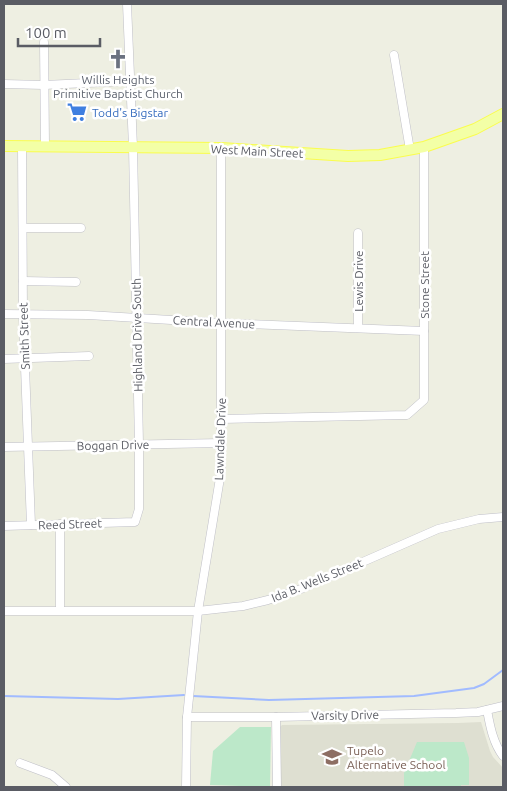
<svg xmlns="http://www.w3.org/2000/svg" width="507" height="791" viewBox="0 0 507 791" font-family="Ubuntu,sans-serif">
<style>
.education{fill:#dedfd1}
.green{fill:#bce8c9}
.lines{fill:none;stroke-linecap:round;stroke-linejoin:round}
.stream{stroke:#a1bbff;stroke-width:2}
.minor-casing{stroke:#bfbfc7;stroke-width:9}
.major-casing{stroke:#fafd4d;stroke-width:12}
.minor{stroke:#fff;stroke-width:8}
.major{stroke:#f3ffa6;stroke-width:10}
.labels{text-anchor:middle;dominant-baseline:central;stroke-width:5;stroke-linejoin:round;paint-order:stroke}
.worship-label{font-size:12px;fill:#5b616d;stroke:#fff}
.shop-label{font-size:12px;fill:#366cbe;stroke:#fff;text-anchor:start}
.street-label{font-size:12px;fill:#5a5c64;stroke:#fff}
.education-label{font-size:12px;fill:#785e54;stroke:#fff;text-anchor:start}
</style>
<rect width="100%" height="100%" fill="#eeefe2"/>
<!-- education -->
<polygon class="education" points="481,722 490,751 493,757 503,768 503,787 281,787 280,727 282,725 458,723"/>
<!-- green -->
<g class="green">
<polygon points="240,727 271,727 270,787 210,785 213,751"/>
<polygon points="417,742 464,742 469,758 469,785 461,785 461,787 404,787 404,773"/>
</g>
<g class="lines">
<!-- stream -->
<g class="stream">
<polyline points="4,696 118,699 184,695"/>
<polyline points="193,696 269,700 414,696 474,688 484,684 503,670"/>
</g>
<defs>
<g id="minor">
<polyline points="44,42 45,146"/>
<polyline points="394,55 410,150"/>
<polyline points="4,84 44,85 130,81"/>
<polyline points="22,146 23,314 31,525"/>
<polyline points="23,228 81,228"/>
<polyline points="23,281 76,282"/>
<polyline points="4,314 88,315 221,323 424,331"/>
<polyline points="358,328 358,233"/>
<polyline points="4,359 89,356"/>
<polyline points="222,419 407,415 424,400 424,147"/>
<polyline points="4,447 222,443"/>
<polyline points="4,526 135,522 139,509 139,444 133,147 127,4"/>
<polyline points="60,610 60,524"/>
<polyline points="4,611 198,611 243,606 268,600 301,589 438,529 479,519 503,517"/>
<path d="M487,710c3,16 6,33 16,46"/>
<polyline points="187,717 276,717 456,713 478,712 503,706"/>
<polyline points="276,717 277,787"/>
<polyline points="20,763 52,775 66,787"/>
<polyline points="186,787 187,717 194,650 198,611 221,472 221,148"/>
</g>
<polyline id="major" points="4,146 221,148 348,156 380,155 424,147 475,129 503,114"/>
</defs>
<!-- minor casing -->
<use href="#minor" class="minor-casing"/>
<!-- major casing -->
<use href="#major" class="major-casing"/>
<!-- minor -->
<use href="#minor" class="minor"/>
<!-- major -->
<use href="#major" class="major"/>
</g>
<!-- icons -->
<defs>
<symbol id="church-bare" viewBox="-9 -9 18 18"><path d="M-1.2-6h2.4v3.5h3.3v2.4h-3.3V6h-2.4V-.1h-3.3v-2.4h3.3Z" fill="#6b7280" stroke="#fff" stroke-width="2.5" paint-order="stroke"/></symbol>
<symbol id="supermarket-bare" viewBox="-9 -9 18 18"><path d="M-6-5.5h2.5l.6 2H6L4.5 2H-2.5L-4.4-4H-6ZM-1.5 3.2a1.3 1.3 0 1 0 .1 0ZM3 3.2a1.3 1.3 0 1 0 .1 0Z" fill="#3f7fe0" stroke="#fff" stroke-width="2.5" paint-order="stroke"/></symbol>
<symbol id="school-bare" viewBox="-9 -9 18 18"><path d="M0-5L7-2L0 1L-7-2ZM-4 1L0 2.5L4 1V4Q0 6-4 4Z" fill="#8d6e63" stroke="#fff" stroke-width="2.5" paint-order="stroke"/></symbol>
</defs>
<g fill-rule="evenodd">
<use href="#church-bare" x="104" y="45" width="28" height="28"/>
<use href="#supermarket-bare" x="63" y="98" width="28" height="28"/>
<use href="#school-bare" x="318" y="743" width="28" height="28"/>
</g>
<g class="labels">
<!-- worship labels -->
<g class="worship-label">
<text x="118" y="79">Willis Heights<tspan x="118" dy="14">Primitive Baptist Church</tspan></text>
</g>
<!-- shop labels -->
<g class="shop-label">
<text x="92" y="112">Todd's Bigstar</text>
</g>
<!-- street labels -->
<g class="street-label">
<text transform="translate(257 151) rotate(3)">West Main Street</text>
<text transform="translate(358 281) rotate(-90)">Lewis Drive</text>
<text transform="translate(424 285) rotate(-90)">Stone Street</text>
<text transform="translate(214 322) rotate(3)">Central Avenue</text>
<text transform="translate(137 335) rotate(-91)">Highland Drive South</text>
<text transform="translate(24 336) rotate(-92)">Smith Street</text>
<text transform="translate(220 439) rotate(-88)">Lawndale Drive</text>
<text transform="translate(113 445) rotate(-1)">Boggan Drive</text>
<text transform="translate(70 524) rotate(-2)">Reed Street</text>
<text transform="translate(317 580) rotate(-22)">Ida B. Wells Street</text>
<text transform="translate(345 715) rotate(-1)">Varsity Drive</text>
</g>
<!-- education labels -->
<g class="education-label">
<text x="347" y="750">Tupelo<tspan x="347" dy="14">Alternative School</tspan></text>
</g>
</g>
<!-- border -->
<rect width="507" height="791" fill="none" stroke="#5a5c64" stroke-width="10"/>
<!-- scale -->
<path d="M18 38v8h82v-8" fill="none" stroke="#5a5c64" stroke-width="2.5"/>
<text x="25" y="38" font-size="15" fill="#5a5c64" stroke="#ffffff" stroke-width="4" paint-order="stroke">100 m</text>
</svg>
